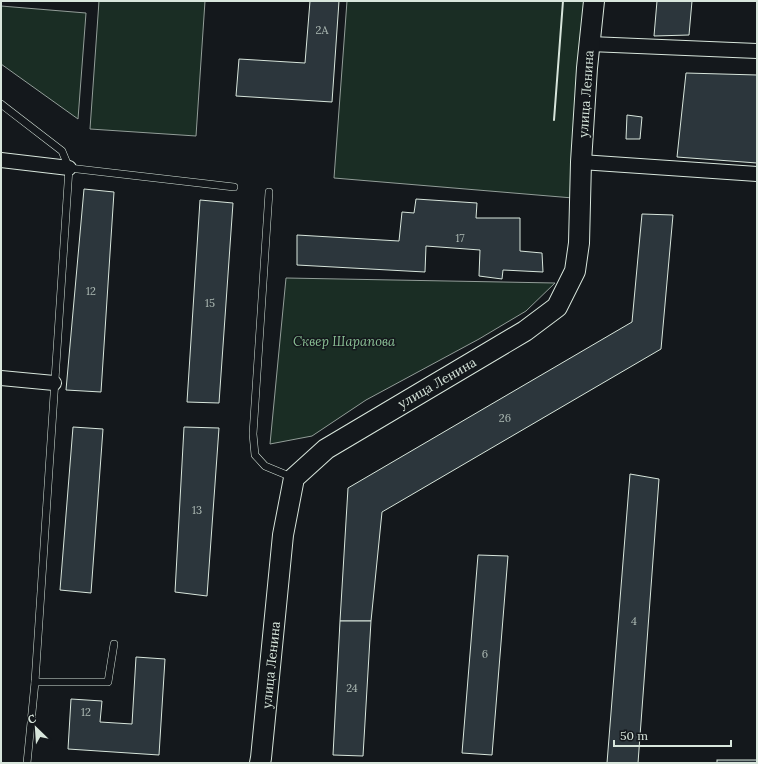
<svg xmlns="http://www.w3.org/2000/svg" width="758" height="764" viewBox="0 0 758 764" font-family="Lora,serif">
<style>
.green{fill:#1a2d24;stroke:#939e99}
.building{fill:#2c363c;stroke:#d8e6dc}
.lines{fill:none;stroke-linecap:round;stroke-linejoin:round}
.lane-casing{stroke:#d8e6dc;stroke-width:8}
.street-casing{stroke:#d8e6dc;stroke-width:16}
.secondary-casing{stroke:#d8e6dc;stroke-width:22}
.lane{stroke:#14181c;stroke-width:7}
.street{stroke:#14181c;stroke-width:14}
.secondary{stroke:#14181c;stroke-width:20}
.wall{stroke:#d8e6dc;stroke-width:2}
.labels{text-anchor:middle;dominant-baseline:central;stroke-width:3;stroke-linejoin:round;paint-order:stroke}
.number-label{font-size:11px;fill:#adbab4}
.street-label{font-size:13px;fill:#d8e6dc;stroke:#14181c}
.park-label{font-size:13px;font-style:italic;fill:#8ac095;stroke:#14181c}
</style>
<rect width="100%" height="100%" fill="#14181c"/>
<!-- green -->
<g class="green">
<polygon points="99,1 205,1 196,136 90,129"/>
<polygon points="347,1 594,1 573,198 334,178"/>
<polygon points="1,6 86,13 78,119 1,64"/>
<polygon points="286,278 555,283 526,311 479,339 366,400 312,436 270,444"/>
</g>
<!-- building -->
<g class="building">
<polygon points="310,1 339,1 332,102 236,96 239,59 305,63"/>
<polygon points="657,1 692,1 689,35 654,36"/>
<polygon points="686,73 757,75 757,163 677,157"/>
<polygon points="627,115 642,117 640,139 626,139"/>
<polygon points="84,189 114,192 101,392 66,390"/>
<polygon points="416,199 477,203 476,218 520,218 520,251 542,253 543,272 503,270 502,279 479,276 480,250 426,246 425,272 297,265 297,235 399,241 402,212 414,213"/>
<polygon points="200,200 233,203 219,403 187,402"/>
<polygon points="642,214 673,215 661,349 382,512 371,621 340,621 348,488 632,322"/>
<polygon points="73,427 103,429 91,593 60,590"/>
<polygon points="184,427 219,428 207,596 175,592"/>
<polygon points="630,474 659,479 638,763 607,763"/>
<polygon points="478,555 508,556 492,755 462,753"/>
<polygon points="340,621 371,621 363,756 333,755"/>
<polygon points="136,657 165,659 159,755 68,749 71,699 102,701 100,722 132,724"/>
<rect x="717" y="760" width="40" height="3"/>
</g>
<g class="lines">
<defs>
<g id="lane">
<polyline points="1,104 62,151 69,168 35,682 27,763"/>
<polyline points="69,168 234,187"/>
<polyline points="269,192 253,434 255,455 265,466 294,478"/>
<polyline points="35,682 108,682 114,644"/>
</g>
<g id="street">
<polyline points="590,44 757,51"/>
<polyline points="1,160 69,168"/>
<polyline points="581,162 757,174"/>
<polyline points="1,378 54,383"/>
</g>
<polyline id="secondary" points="260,763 261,758 283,535 294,478 326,449 525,331 557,307 575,271 579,243 581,162 587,68 594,1"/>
</defs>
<!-- lane casing -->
<use href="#lane" class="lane-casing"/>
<!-- street casing -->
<use href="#street" class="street-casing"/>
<!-- secondary casing -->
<use href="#secondary" class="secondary-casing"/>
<!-- lane -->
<use href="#lane" class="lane"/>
<!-- street -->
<use href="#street" class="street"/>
<!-- secondary -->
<use href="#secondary" class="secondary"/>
<!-- wall -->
<polyline class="wall" points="554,120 563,1"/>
</g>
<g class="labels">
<!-- number labels -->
<g class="number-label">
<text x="322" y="30">2А</text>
<text x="460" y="238">17</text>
<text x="91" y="291">12</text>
<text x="210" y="303">15</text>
<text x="505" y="418">26</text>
<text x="197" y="510">13</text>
<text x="634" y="621">4</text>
<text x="485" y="654">6</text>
<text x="352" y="688">24</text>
<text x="86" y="712">12</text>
</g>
<!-- street labels -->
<g class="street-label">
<text transform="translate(586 94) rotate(-86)">улица Ленина</text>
<text transform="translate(437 383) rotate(-30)">улица Ленина</text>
<text transform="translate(271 665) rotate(-84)">улица Ленина</text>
</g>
<!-- park labels -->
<g class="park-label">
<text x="344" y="341">Сквер Шарапова</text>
</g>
</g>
<!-- border -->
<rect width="758" height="764" fill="none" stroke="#d8e6dc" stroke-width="4"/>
<!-- north arrow -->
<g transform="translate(36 728) rotate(335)" stroke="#14181c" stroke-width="3" paint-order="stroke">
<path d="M0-3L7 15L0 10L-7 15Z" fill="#d8e6dc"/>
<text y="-6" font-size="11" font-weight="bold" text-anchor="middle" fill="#d8e6dc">С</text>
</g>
<!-- scale -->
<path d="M614 740v6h117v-6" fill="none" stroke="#d8e6dc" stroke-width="2"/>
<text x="620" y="740" font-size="12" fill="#d8e6dc" stroke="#14181c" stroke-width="3" paint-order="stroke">50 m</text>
</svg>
